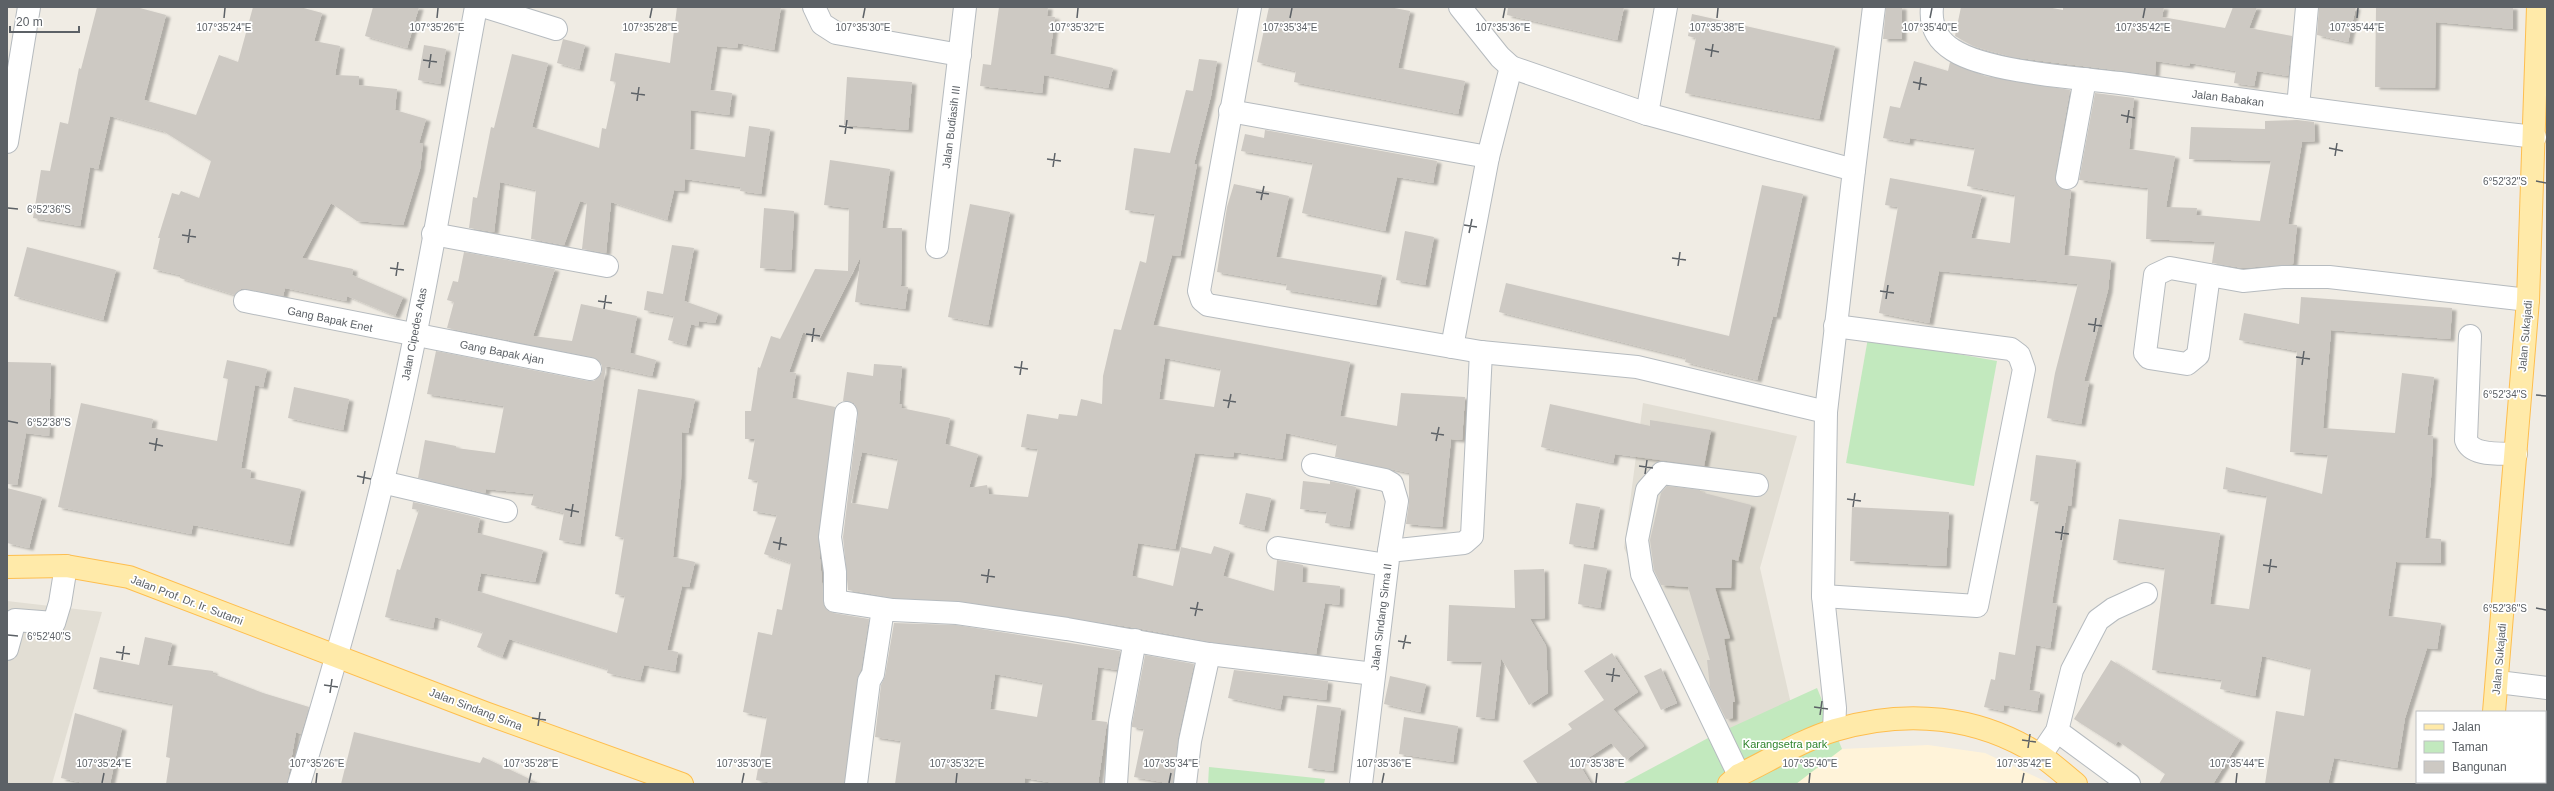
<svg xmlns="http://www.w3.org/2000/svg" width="2554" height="791" viewBox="0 0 2554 791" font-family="Arial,sans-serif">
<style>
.commercial{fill:#fff3d9}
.education{fill:#e2ded4}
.green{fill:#c2e9be}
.building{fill:#cdc9c3;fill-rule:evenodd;filter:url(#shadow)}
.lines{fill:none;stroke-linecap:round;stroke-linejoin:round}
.minor-casing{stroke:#b6bbbf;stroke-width:24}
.major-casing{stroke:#febe4e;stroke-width:24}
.minor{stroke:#fff;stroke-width:22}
.major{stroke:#ffeaa9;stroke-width:22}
.ticks{fill:none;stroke:#5c6166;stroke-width:1.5}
.labels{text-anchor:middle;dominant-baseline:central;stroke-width:3.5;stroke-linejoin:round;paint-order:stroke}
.street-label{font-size:11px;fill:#5c6166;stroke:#fff}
.park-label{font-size:11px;fill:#30842d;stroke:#fff}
.ticks-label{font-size:10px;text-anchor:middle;fill:#5c6166;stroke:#fff;stroke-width:3.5;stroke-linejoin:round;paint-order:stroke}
</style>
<defs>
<filter id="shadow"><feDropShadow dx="4.5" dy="2.5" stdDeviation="1" flood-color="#0004"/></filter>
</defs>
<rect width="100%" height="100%" fill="#f0ece4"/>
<!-- commercial -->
<polygon class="commercial" points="1928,745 1985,753 2051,784 1787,784 1842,749"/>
<!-- education -->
<g class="education">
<polygon points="1643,403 1797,436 1760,568 1791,704 1710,737 1624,548"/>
<polygon points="7,601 102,612 52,784 7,784"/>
</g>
<!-- green -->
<g class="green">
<polygon points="1868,338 1997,361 1974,486 1846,463"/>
<polygon points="1817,688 1842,749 1796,784 1622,784 1710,737"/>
<polygon points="1209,767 1325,779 1324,784 1208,784"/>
</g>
<!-- building -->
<g class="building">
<polygon points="97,7 136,7 166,15 144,100 196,115 219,55 238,62 253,7 300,7 322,13 314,41 340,46 335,75 359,76 359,85 397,89 395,110 426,119 419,143 423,144 420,169 403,225 357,221 331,203 302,258 353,269 352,275 403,297 395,316 347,296 346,301 285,288 283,296 247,289 241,289 235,295 180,278 180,275 153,269 160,238 158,238 172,193 179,195 181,191 199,198 211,161 163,131 110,116 98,169 90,167 80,226 33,218 41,170 50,171 60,122 68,124 79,68 81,69"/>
<polygon points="373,7 419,7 407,48 365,36"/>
<polygon points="677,7 781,7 774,50 738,43 737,48 717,46 710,90 732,93 729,115 691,110 690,149 745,157 749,126 770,129 761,194 740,191 741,187 685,179 684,191 674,190 667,220 611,202 606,253 582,249 587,203 580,201 564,245 531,239 536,190 500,182 494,232 469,228 473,197 477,198 491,127 494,128 512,54 548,63 532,127 599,148 602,128 606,129 616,82 610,81 615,53 670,63"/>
<polygon points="999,7 1048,7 1047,16 1055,17 1050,54 1113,68 1108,88 1044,75 1042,93 980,86 983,64 991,65"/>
<polygon points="1269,7 1389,7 1410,11 1398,68 1465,81 1458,114 1294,82 1296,71 1257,62"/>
<polygon points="1508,7 1624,7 1617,40 1507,15"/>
<polygon points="1886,7 1902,7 1902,39 1883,39"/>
<polygon points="1961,7 2047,7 2063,10 2063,7 2164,7 2162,17 2225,28 2233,7 2257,7 2249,28 2292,36 2288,76 2257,71 2254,86 2234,83 2236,71 2190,63 2189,66 2156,61 2155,75 2012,57 1973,46 1955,36"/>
<polygon points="2319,7 2356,7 2348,42 2317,35"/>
<polygon points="2376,7 2513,7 2513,29 2436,22 2435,88 2375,87"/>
<polygon points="1692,14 1835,46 1819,119 1685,93 1696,38 1688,36"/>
<polygon points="563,39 585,45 579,69 557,63"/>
<polygon points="424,45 446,49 440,84 418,80"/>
<path d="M1199,59l18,2 -6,35 -17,68h3l-17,92 -8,-1 -19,70 197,37 -10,54 57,10 4,-33 64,4 -3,43 -11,-1 -9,88 -36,-3 3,-21v-30l-74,-16 2,-13 -51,-11 -4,26 -48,-7 -1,5 -38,-4 -20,96 -37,-6 -6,33 41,10 8,-39 30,7 3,-8 16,5 -7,25 51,15 3,-31 26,5 -1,17 38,4 -1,19 -14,-2 -9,51 -105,-12 -74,-14 -178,-27 -65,-3 -46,-8 -5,-53 15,-123 -4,-11 -11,-2 4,-29 26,4 1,-12 28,2 -3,38h3l-1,4 49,10 -5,26 33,10 -9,34 18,-3 2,9 39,3 10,-48 -17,-2 6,-33 31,5 1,-5 18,2 4,-17 21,5 1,-28 11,-47 7,1 19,-69 6,2 9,-49 -30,-4 9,-62 36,5 16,-63 7,1zM1165,358l56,11 -7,38 -55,-8zM862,452l36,7 -10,50 -37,-6z"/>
<polygon points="1914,61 1948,71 1950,62 1985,76 2070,90 2055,176 2059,187 2071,190 2064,255 2111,260 2108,290 2084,381 2089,382 2081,424 2047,418 2055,373 2078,284 1939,271 1929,323 1879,313 1898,207 1885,205 1890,178 1982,195 1971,238 2010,243 2015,195 1967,186 1975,148 1910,138 1909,143 1883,138 1890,106 1900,108"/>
<polygon points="847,77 912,82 908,130 844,125"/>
<polygon points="2095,93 2134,98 2129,149 2175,156 2166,207 2197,208 2196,215 2260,221 2271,161 2189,159 2191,127 2265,129 2265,121 2297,120 2314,122 2315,141 2302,142 2288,224 2297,225 2293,264 2243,268 2212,263 2215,242 2146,239 2148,188 2079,180"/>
<polygon points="1265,130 1437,161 1433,183 1397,177 1385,231 1302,213 1313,163 1241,151 1245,134 1264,138"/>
<polygon points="830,160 890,169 882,228 902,228 901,286 908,287 905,309 855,302 861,256 819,340 803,332 789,372 796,373 792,398 835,407 818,535 824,606 833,613 869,619 861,670 857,679 844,784 779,784 756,780 767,717 743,712 758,632 772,635 777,609 782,610 791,563 764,554 777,515 753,511 758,481 748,479 755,439 745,439 745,411 751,411 758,367 760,368 771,336 780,339 815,269 848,271 849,208 824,205"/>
<polygon points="1234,184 1289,196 1276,257 1382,275 1376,305 1286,290 1287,284 1217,272 1227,207"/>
<polygon points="1762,185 1803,194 1776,317 1773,316 1757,380 1685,362 1686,358 1499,312 1506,283 1729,336"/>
<polygon points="970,204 1010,212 988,325 948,317"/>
<polygon points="764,208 794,211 791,270 760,268"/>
<polygon points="1405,231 1434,237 1425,285 1396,280"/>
<polygon points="672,245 694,248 684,301 718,313 715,323 699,321 698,326 691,324 686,345 668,340 674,316 644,310 647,291 663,294"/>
<polygon points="27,247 116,270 103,320 14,296"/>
<polygon points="464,252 555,269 533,336 572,341 581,304 637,316 630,353 656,360 652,376 606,366 580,544 559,540 564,513 531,505 534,494 486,489 485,493 418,478 425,440 456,446 456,448 495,453 504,406 427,394 436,351 588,381 594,381 602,372 602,365 592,357 447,328 454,302 447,300 453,281 458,282"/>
<polygon points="2301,297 2452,308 2450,339 2331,330 2323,428 2395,433 2402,373 2434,377 2427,435 2433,436 2431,478 2425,538 2441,539 2441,563 2396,562 2388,616 2441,623 2437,649 2427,648 2405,718 2397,768 2334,758 2328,784 2265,784 2276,711 2304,716 2311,668 2262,656 2255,696 2220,689 2222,680 2152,670 2165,568 2113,560 2119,519 2220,533 2210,604 2249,609 2267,496 2223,489 2226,467 2322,494 2328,455 2290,452 2297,351 2239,340 2244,313 2299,324"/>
<polygon points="227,360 267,369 263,387 255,385 241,468 251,470 250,478 301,489 289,544 193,525 191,534 58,507 81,403 153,419 151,428 217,441 228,379 223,378"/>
<polygon points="7,362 51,363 49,436 26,433 17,485 7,484"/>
<polygon points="294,387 349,399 343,430 288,418"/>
<polygon points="638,389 695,399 688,433 682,432 681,480 673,557 695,562 689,587 682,586 667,650 678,652 675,671 644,665 640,680 607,673 608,669 509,639 502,657 477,647 483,632 435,617 433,628 385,617 397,569 400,570 419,510 412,509 413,502 480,518 477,533 543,550 535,582 481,573 477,591 617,633 625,596 615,594 624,538 615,536"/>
<polygon points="1550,404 1650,426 1650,420 1711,430 1704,466 1615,454 1613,463 1541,447"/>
<polygon points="2036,455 2076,460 2071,506 2068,505 2052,603 2057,604 2050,648 2036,645 2029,690 2040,692 2037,711 2004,705 2003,711 1984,707 1991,679 1995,680 1999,652 2015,655 2039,502 2030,501"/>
<polygon points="1303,481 1330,484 1330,481 1356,487 1349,527 1325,523 1327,512 1300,509"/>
<polygon points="1667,486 1700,490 1700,492 1751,505 1738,561 1732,559 1731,588 1715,588 1730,638 1724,639 1735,702 1733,702 1733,718 1726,719 1710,687 1707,660 1710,660 1688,587 1661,585 1654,570 1650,540 1661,493"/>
<polygon points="7,488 42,497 29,548 7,543"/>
<polygon points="1246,493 1271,498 1264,530 1239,524"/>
<polygon points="1576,503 1600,507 1593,548 1569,544"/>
<polygon points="1852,507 1949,512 1946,566 1850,561"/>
<polygon points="1584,564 1607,568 1600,608 1578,604"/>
<polygon points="1544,569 1545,618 1530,619 1546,646 1548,693 1529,705 1501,658 1494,719 1476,717 1482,662 1447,661 1449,605 1515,608 1514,570"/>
<path d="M894,623l62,2 164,26 -3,19 -19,-3 -7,53 16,2 -9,62h-38l-35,-6 -1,6h-129l6,-43 -26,-4 6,-52 4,-9zM995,674l48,9 -6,34 -47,-8z"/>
<polygon points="145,637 172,643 167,665 213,671 213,674 263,693 309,707 301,734 296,732 287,784 166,784 170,758 166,757 173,704 93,689 100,657 139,665"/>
<polygon points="1612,653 1638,692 1613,709 1644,746 1626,760 1611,743 1579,764 1591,784 1538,784 1523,761 1572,729 1568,724 1604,700 1584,671"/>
<polygon points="1145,655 1194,664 1178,738 1173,784 1134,777 1144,729 1132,727 1132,724"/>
<polygon points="2111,660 2240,740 2213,784 2159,784 2165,774 2118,741 2115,745 2074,719"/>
<polygon points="1661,668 1677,703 1661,710 1644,676"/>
<polygon points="1234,670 1328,681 1326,700 1283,695 1280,709 1228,698"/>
<polygon points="1390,676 1426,684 1420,712 1384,704"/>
<polygon points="1317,705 1341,708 1333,771 1308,768"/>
<polygon points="75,713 122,728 110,784 88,784 61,778"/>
<polygon points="1404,717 1458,726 1453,762 1399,754"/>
<polygon points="354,732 480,763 483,757 540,784 341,784"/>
</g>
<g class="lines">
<defs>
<g id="minor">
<polyline points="486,7 556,29"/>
<polyline points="814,7 822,24 836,33 960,55"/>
<polyline points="1250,7 1199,291 1202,300 1208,305 1452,347"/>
<polyline points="1460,7 1500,57 1511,67 1647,114 1854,170 1826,412 1823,596 1835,708 1834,730"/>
<path d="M1932,7c-2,19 5,33 21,43 34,22 124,28 167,33 138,19 277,38 415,54"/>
<polyline points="1511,67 1488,157 1452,347 1481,352 1637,367 1826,412"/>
<polyline points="2298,107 2307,7"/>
<polyline points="1230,111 1488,157"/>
<polyline points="1647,114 1666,7"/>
<polyline points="7,142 29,7"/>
<polyline points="1854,170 1874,7"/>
<polyline points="2067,178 2085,79"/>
<polyline points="433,234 607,266"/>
<polyline points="937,247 965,7"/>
<polyline points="2209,275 2198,355 2187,364 2149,358 2145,353 2155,275 2170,268 2243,281 2283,277 2329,277 2528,300"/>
<polyline points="245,301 590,369"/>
<path d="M2470,336l-4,104c6,17 35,13 50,14"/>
<polyline points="846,413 830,537 835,572 835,601 893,610 957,613 1067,629 1209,654 1374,674"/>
<polyline points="1313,465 1385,480 1392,484 1397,501 1389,551"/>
<polyline points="382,482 506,511"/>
<polyline points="1278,548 1387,565"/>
<polyline points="1823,596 1977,606 2024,369 2019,355 2011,349 1835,326"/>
<polyline points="7,649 15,620 54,623 60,603 66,566"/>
<polyline points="2498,682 2547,688"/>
<polyline points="2057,731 2129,784"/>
<polyline points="2040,756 2057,731 2072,670 2098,620 2113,609 2146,594"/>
<polyline points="1739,775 1642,574 1637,540 1647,490 1662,473 1757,485"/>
<path d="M299,784c33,-109 64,-218 90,-329 35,-147 59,-299 87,-448"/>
<polyline points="856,784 869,681 873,674 883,609"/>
<polyline points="1116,784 1120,722 1135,640"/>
<polyline points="1185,784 1190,741 1209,654"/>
<polyline points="1361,784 1389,551 1464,543 1472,536 1481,352"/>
</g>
<g id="major">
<polyline points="7,567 66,566 129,577 485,713 682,784"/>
<polyline points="2494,712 2528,300 2538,7"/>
<path d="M1729,784l10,-9c31,-15 63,-35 96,-45 71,-21 143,-15 206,26 12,8 24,19 35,28"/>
<polyline points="2486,784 2487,782"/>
</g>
</defs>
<!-- minor casing -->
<use href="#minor" class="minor-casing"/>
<!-- major casing -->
<use href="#major" class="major-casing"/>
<!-- minor -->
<use href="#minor" class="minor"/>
<!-- major -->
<use href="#major" class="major"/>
</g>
<!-- ticks -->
<path class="ticks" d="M224,18l1,-10M437,18l1,-10M650,18l2,-10M863,18l2,-10M1077,18l1,-10M1290,18l2,-10M1503,18l2,-10M1717,18l1,-10M1930,18l2,-10M2143,18l2,-10M2357,18l1,-10M1705,49l14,3M1711,57l2,-13M423,60l14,2M429,68l2,-14M1913,82l14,3M1919,90l2,-13M631,93l14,2M637,101l2,-14M2121,115l14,3M2127,123l2,-13M839,126l14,2M845,134l2,-14M2329,148l14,3M2335,156l2,-13M1047,159l14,2M1053,167l2,-14M2536,181l10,2M1256,192l13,2M1261,200l3,-14M8,208l10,1M1464,225l13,2M1469,233l3,-14M182,235l14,2M188,243l2,-14M1672,258l14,2M1678,266l2,-14M390,268l14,2M396,276l2,-14M1880,291l14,2M1886,299l2,-14M598,301l14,2M604,309l2,-14M2088,324l14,2M2094,332l2,-14M806,334l14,2M812,342l2,-14M2296,357l14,2M2302,365l2,-14M1014,367l14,2M1020,375l2,-14M2536,395l10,1M1223,400l13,2M1228,408l3,-14M8,421l10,2M1431,433l13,2M1436,441l3,-14M149,443l14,3M155,451l2,-13M1639,466l14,2M1645,474l2,-14M357,476l14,3M363,484l2,-13M1847,499l14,2M1853,507l2,-14M565,509l14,3M571,517l2,-13M2055,532l14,2M2061,540l2,-14M773,542l14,3M779,550l2,-13M2263,565l14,2M2269,573l2,-14M981,575l14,2M987,583l2,-14M1190,608l13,2M2536,608l10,2M1195,616l3,-14M8,635l10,1M1398,641l13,2M1403,649l3,-14M116,652l14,2M122,660l2,-14M1606,674l14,2M1612,682l2,-14M324,685l14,2M330,693l2,-14M1814,707l14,2M1820,715l2,-14M532,718l14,2M538,726l2,-14M2022,740l14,2M2028,748l2,-14M102,783l2,-10M316,783l1,-10M529,783l2,-10M742,783l2,-10M956,783l1,-10M1169,783l2,-10M1382,783l2,-10M1596,783l1,-10M1809,783l1,-10M2022,783l2,-10M2236,783l1,-10"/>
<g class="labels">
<!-- street labels -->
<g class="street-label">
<text transform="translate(2228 98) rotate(7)">Jalan Babakan</text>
<text transform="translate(951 127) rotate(-83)">Jalan Budiasih III</text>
<text transform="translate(330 319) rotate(12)">Gang Bapak Enet</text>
<text transform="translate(414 334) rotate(-79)">Jalan Cipedes Atas</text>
<text transform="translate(2525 336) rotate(-85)">Jalan Sukajadi</text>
<text transform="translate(502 352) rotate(11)">Gang Bapak Ajan</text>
<text transform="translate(187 600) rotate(21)">Jalan Prof. Dr. Ir. Sutami</text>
<text transform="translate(1381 617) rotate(-83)">Jalan Sindang Sirna II</text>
<text transform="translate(2499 659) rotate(-85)">Jalan Sukajadi</text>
<text transform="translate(476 709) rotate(21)">Jalan Sindang Sirna</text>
</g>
<!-- park labels -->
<g class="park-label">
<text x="1785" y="744">Karangsetra park</text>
</g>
</g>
<g class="ticks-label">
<text x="224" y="31">107°35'24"E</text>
<text x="437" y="31">107°35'26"E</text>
<text x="650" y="31">107°35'28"E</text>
<text x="863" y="31">107°35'30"E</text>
<text x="1077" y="31">107°35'32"E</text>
<text x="1290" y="31">107°35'34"E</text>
<text x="1503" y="31">107°35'36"E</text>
<text x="1717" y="31">107°35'38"E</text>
<text x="1930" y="31">107°35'40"E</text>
<text x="2143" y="31">107°35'42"E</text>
<text x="2357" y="31">107°35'44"E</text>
<text x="2505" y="185">6°52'32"S</text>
<text x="49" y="213">6°52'36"S</text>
<text x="2505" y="398">6°52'34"S</text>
<text x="49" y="426">6°52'38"S</text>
<text x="2505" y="612">6°52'36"S</text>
<text x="49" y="640">6°52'40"S</text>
<text x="104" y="767">107°35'24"E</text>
<text x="317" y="767">107°35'26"E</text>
<text x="531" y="767">107°35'28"E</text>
<text x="744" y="767">107°35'30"E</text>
<text x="957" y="767">107°35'32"E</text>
<text x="1171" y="767">107°35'34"E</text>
<text x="1384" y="767">107°35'36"E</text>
<text x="1597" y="767">107°35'38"E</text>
<text x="1810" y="767">107°35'40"E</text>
<text x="2024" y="767">107°35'42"E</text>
<text x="2237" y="767">107°35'44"E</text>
</g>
<!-- border -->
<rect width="2554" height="791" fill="none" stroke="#5c6166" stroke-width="16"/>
<!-- legend -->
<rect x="2416" y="711" width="130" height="72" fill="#ffffff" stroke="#bec0c2"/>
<rect x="2424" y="724" width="20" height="6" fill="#ffeaa9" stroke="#bec0c2"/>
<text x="2452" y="731" font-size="12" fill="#5c6166">Jalan</text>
<rect x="2424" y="741" width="20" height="12" fill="#c2e9be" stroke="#bec0c2"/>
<text x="2452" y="751" font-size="12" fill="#5c6166">Taman</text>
<rect x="2424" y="761" width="20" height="12" fill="#cdc9c3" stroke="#bec0c2"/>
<text x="2452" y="771" font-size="12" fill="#5c6166">Bangunan</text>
<!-- scale -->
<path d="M10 26v6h69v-6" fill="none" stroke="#5c6166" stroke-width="2"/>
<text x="16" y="26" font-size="12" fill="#5c6166" stroke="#ffffff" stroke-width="3" paint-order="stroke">20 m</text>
</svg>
